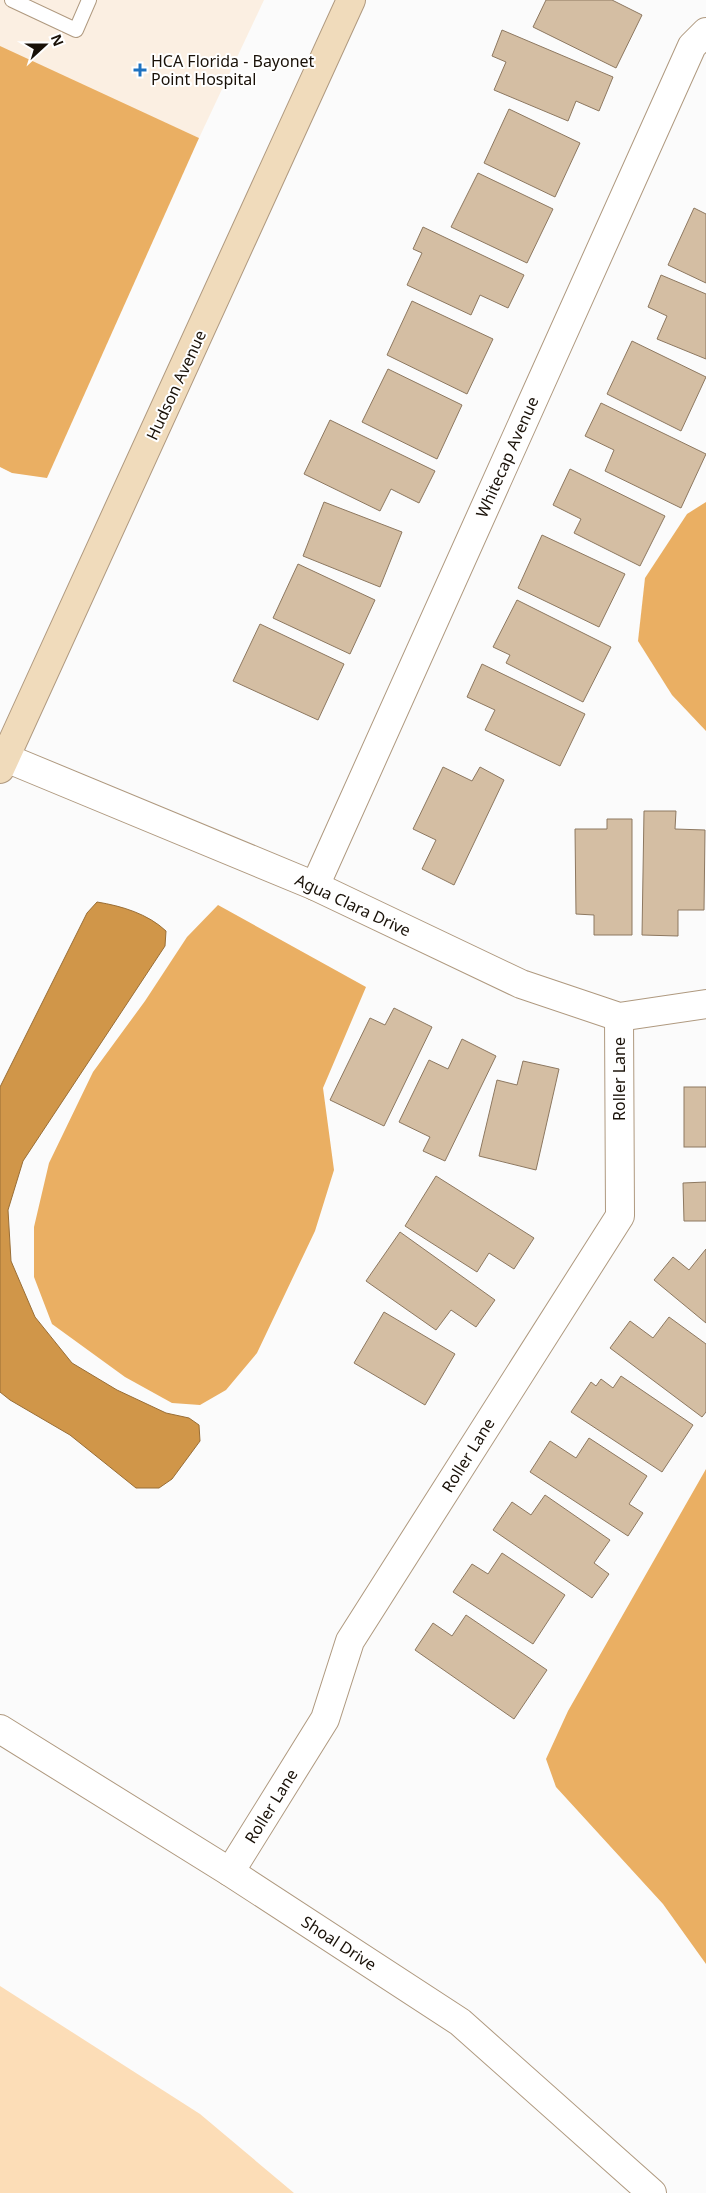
<svg xmlns="http://www.w3.org/2000/svg" width="706" height="2193" viewBox="0 0 706 2193" font-family="'Noto Sans',sans-serif">
<style>
.built{fill:#fbefe2}
.green{fill:#fcddb7}
.forest{fill:#eaaf63}
.water{fill:#d09649;stroke:#996e36}
.building{fill:#d4bea3;stroke:#8d7860}
.lines{fill:none;stroke-linecap:round;stroke-linejoin:round}
.lane-casing{stroke:#af997f;stroke-width:16}
.street-casing{stroke:#af997f;stroke-width:30}
.secondary-casing{stroke:#af997f;stroke-width:30}
.lane{stroke:#fff;stroke-width:14}
.street{stroke:#fff;stroke-width:28}
.secondary{stroke:#f0dbbb;stroke-width:28}
.poi-dot{fill:#1f72c0;stroke:#fff;stroke-width:2}
.labels{text-anchor:middle;dominant-baseline:central;stroke-width:4;stroke-linejoin:round;paint-order:stroke}
.poi-label{font-size:16px;fill:#191108;stroke:#fff;text-anchor:start}
.street-label{font-size:16px;fill:#191108;stroke:#fff}
</style>
<rect width="100%" height="100%" fill="#fbfbfb"/>
<!-- built -->
<polygon class="built" points="0,0 264,0 199,138 0,48"/>
<!-- green -->
<polygon class="green" points="0,1986 200,2114 294,2193 0,2193"/>
<!-- forest -->
<g class="forest">
<polygon points="0,46 199,138 47,478 12,473 0,467"/>
<polygon points="706,502 706,731 672,695 638,641 645,578 687,514"/>
<polygon points="218,905 366,987 323,1088 334,1170 315,1231 257,1353 226,1390 200,1405 172,1403 125,1377 52,1324 34,1277 34,1227 49,1163 93,1072 145,1001 187,937"/>
<polygon points="706,1469 706,1964 663,1904 556,1787 546,1759 568,1711"/>
</g>
<!-- water -->
<path class="water" d="M97,902c25,4 51,12 69,29l-1,15 -142,215 -15,49 3,51 24,56 37,46 45,27 49,23 23,5 10,7 1,16 -28,38 -13,9h-23l-66,-53 -60,-35 -10,-8v-305l87,-174z"/>
<!-- building -->
<g class="building">
<polygon points="546,0 612,0 642,15 616,68 533,27"/>
<polygon points="502,30 613,77 599,111 576,101 568,121 494,90 506,62 492,56"/>
<polygon points="509,109 580,143 555,197 484,163"/>
<polygon points="478,173 553,209 527,263 451,227"/>
<polygon points="694,208 706,214 706,283 668,265"/>
<polygon points="423,227 524,275 508,308 480,295 471,315 407,285 422,253 413,249"/>
<polygon points="661,275 706,294 706,359 657,339 667,316 648,307"/>
<polygon points="412,301 493,339 467,394 387,355"/>
<polygon points="632,341 706,377 681,431 607,394"/>
<polygon points="388,369 462,405 437,459 362,422"/>
<polygon points="601,403 706,454 681,508 605,471 614,450 585,436"/>
<polygon points="330,420 435,471 419,503 391,489 380,511 304,474"/>
<polygon points="570,469 665,516 640,566 574,533 581,519 553,505"/>
<polygon points="324,502 402,532 380,587 303,556"/>
<polygon points="542,535 625,574 599,627 518,588"/>
<polygon points="298,564 375,600 350,654 273,618"/>
<polygon points="517,600 611,647 583,702 506,663 510,655 493,647"/>
<polygon points="260,624 344,664 318,720 233,681"/>
<polygon points="482,664 585,714 560,766 485,730 495,710 467,697"/>
<polygon points="443,767 472,781 480,767 504,780 454,885 422,869 436,840 413,829"/>
<polygon points="644,811 676,811 675,829 705,830 704,910 678,910 678,936 642,935"/>
<polygon points="607,819 632,819 632,935 594,935 594,915 576,914 575,829 607,829"/>
<polygon points="394,1008 432,1027 384,1126 330,1100 370,1018 385,1025"/>
<polygon points="462,1039 496,1056 445,1161 423,1151 430,1137 399,1122 429,1060 448,1069"/>
<polygon points="523,1061 559,1069 536,1170 479,1156 497,1080 517,1085"/>
<rect x="684" y="1087" width="22" height="60"/>
<polygon points="436,1176 534,1238 514,1269 489,1253 477,1272 405,1226"/>
<polygon points="706,1182 706,1221 684,1221 683,1183"/>
<polygon points="400,1232 495,1300 476,1327 451,1310 436,1330 366,1281"/>
<polygon points="706,1249 706,1323 654,1280 673,1257 689,1270"/>
<polygon points="384,1312 455,1354 425,1405 354,1363"/>
<polygon points="669,1317 706,1344 706,1412 702,1417 610,1348 630,1321 653,1338"/>
<polygon points="621,1376 693,1425 662,1472 571,1412 591,1382 596,1386 601,1379 613,1388"/>
<polygon points="589,1438 647,1476 629,1504 643,1513 628,1536 530,1472 550,1441 576,1458"/>
<polygon points="545,1495 610,1540 594,1563 609,1574 592,1598 493,1530 512,1502 531,1515"/>
<polygon points="502,1553 565,1595 533,1644 453,1592 472,1564 488,1574"/>
<polygon points="466,1615 547,1670 514,1719 415,1650 433,1623 452,1636"/>
</g>
<g class="lines">
<defs>
<polyline id="lane" points="12,0 76,30 89,0"/>
<g id="street">
<polyline points="6,758 315,886 521,984 619,1017 706,1004"/>
<polyline points="315,886 692,46 706,32"/>
<polyline points="0,1729 230,1872 460,2022 652,2193"/>
<polyline points="230,1872 325,1719 350,1641 620,1216 619,1017"/>
</g>
<polyline id="secondary" points="0,769 351,0"/>
</defs>
<!-- lane casing -->
<use href="#lane" class="lane-casing"/>
<!-- street casing -->
<use href="#street" class="street-casing"/>
<!-- secondary casing -->
<use href="#secondary" class="secondary-casing"/>
<!-- lane -->
<use href="#lane" class="lane"/>
<!-- street -->
<use href="#street" class="street"/>
<!-- secondary -->
<use href="#secondary" class="secondary"/>
</g>
<!-- markers -->
<path class="poi-dot" d="M137.5 62.5h5v5h5v5h-5v5h-5v-5h-5v-5h5z"/>
<g class="labels">
<!-- poi labels -->
<g class="poi-label">
<text x="151" y="61">HCA Florida - Bayonet<tspan x="151" dy="18">Point Hospital</tspan></text>
</g>
<!-- street labels -->
<g class="street-label">
<text transform="translate(176 385) rotate(-65)">Hudson Avenue</text>
<text transform="translate(507 457) rotate(-66)">Whitecap Avenue</text>
<text transform="translate(353 905) rotate(25)">Agua Clara Drive</text>
<text transform="translate(619 1079) rotate(-90)">Roller Lane</text>
<text transform="translate(468 1455) rotate(-58)">Roller Lane</text>
<text transform="translate(271 1806) rotate(-58)">Roller Lane</text>
<text transform="translate(339 1943) rotate(33)">Shoal Drive</text>
</g>
</g>
<!-- north arrow -->
<g transform="translate(45 45) rotate(69)" stroke="#ffffff" stroke-width="4" paint-order="stroke">
<path d="M0-4L9 19L0 12L-9 19Z" fill="#191108"/>
<text y="-8" font-size="14" font-weight="bold" text-anchor="middle" fill="#191108">N</text>
</g>
</svg>
